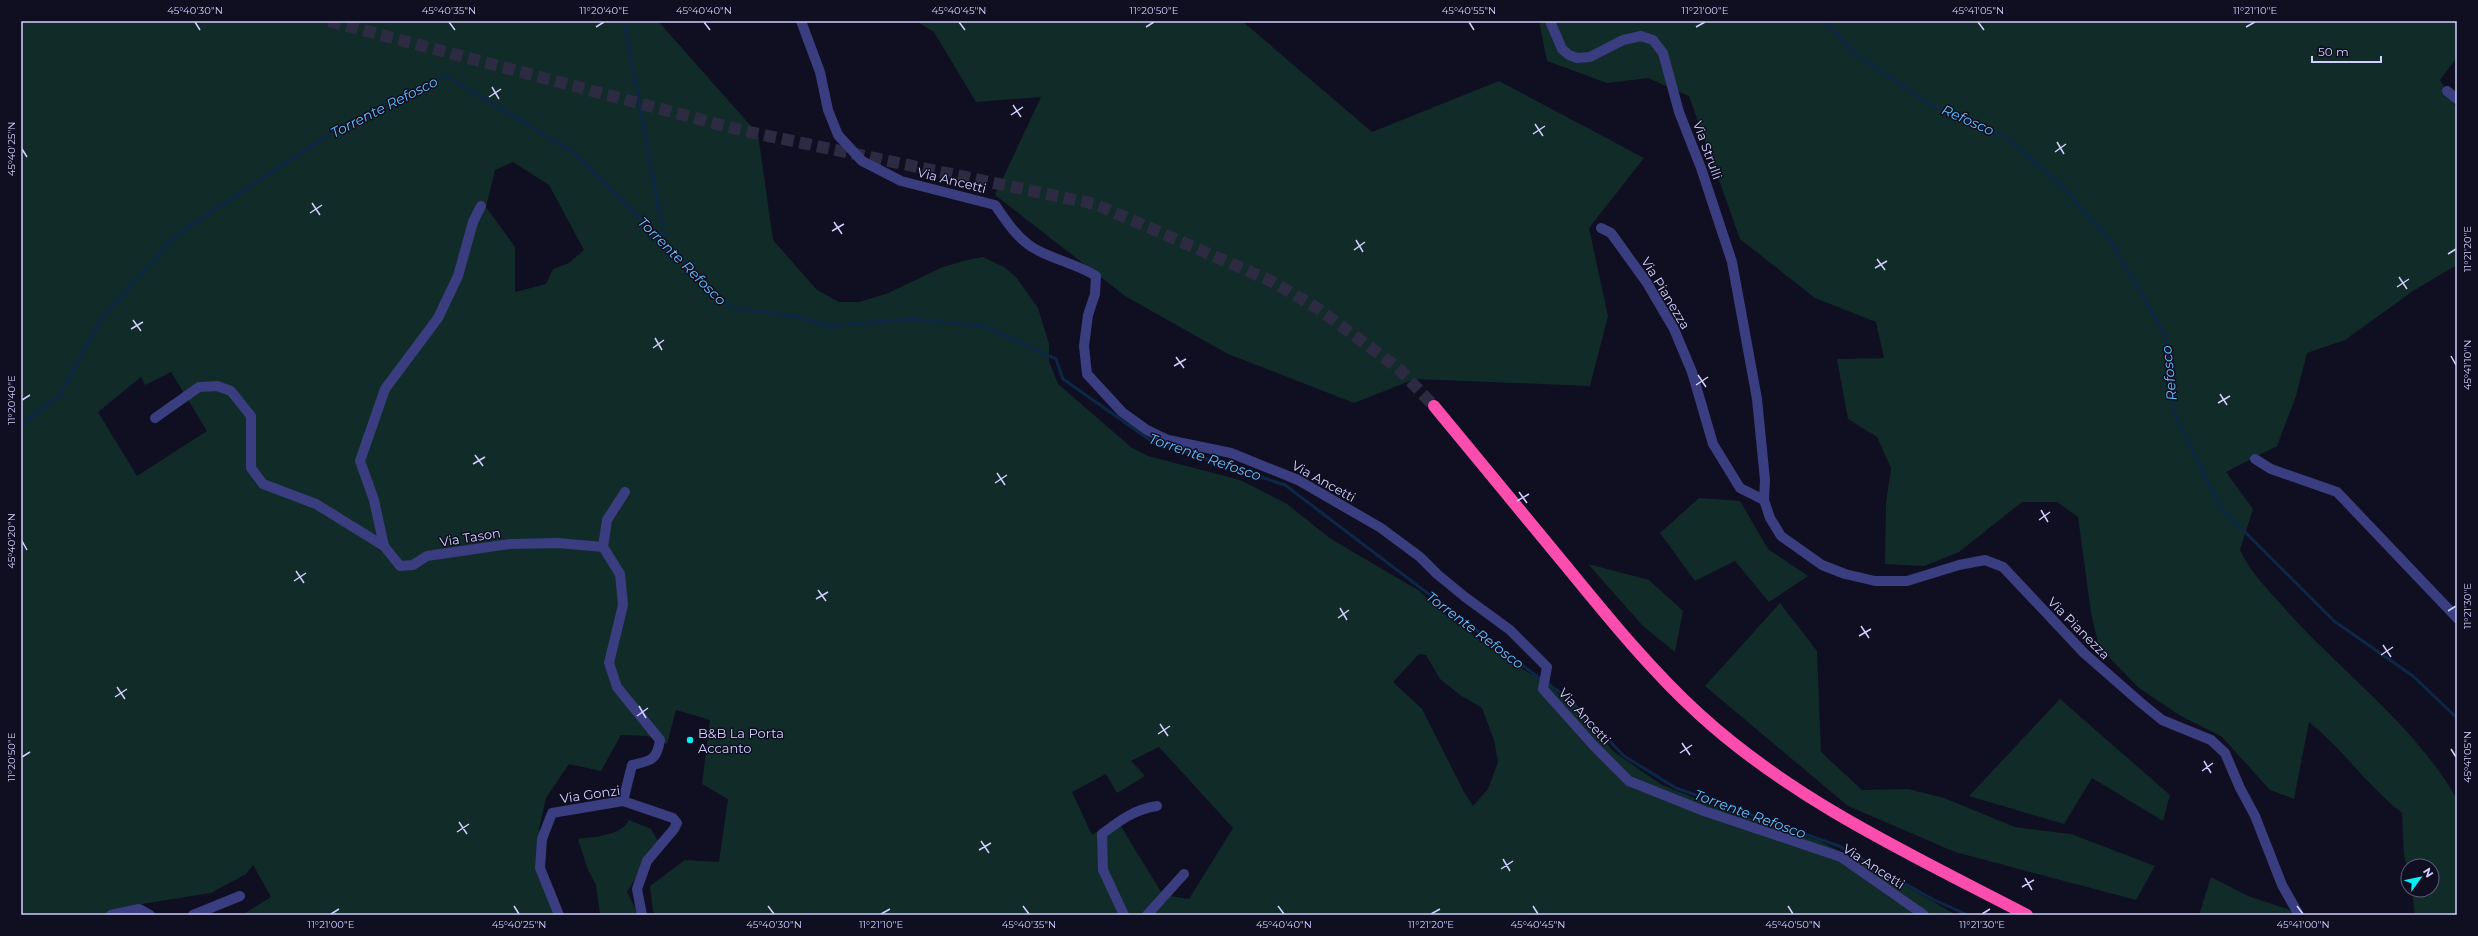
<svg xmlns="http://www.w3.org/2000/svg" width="2478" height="936" viewBox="0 0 2478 936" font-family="Montserrat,sans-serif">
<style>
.green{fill:#112b28;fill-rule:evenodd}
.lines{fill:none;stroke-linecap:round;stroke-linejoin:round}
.stream{stroke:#0d2746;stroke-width:3}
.highway-tunnel{stroke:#2d2b42;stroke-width:12;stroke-dasharray:12 6;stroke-linecap:butt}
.minor{stroke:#3a3d7f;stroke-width:10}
.highway{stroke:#fb4dae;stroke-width:12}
.ticks{fill:none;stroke:#d1cffe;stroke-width:1.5}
.poi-dot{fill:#05eff4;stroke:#100e21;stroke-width:1.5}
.labels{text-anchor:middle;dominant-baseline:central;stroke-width:3;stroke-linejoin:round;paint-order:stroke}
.street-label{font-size:13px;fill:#d1cffe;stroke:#100e21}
.poi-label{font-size:13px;fill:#d1cffe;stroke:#100e21;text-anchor:start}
.water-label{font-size:14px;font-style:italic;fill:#60c0fc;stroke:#100e21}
.neatline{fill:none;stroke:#d1cffe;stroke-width:1.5}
.ticks-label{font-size:10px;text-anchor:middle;fill:#d1cffe}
</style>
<rect width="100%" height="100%" fill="#100e21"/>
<!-- green -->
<g class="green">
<path d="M21,21h637l100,113 15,106 44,50 22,12h20l27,-8 57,-27 20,-6 20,-4 21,10 12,10 22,31 11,36v17l9,23 74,64 16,8 92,24 47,24 44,35 87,51 29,26 60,44 36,21 33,27 38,44 48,33 53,21 105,35 83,43 53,31h-1300l-3,-4 -3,-25 35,-26 34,2 9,-63 -26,-15 8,-64 -34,-10 -9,34 -20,-8 -26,-1 -20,36 -32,-7 -23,34 -7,31 2,8 -4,19 18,59h-313l29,-18 -18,-32 -7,9 -35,19 -69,11 -14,11h-107zM513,162l36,23 35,65 -15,13 -16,6 -7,15 -31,8v-45l-29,-40 9,-37zM171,372l36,59 -70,45 -39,-64 43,-35 4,8zM1419,654l7,1 14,24 20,16 22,13 12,32 4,22 -10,27 -15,17 -9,-14 -42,-83 -29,-27zM1159,747l74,81 -44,71 -26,-4 -46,-75 -25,15 -20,-43 34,-18 11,19 28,-17 -14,-15z"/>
<polygon points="916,21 1242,21 1372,132 1499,81 1644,158 1589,228 1608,316 1590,386 1415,379 1354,403 1228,354 1125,296 995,195 1041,97 976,102 934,32"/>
<path d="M1539,21h918v36l-17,23 17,29v156l-44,26 -68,49 -38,13 -11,43 -19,50 -51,26 27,37 -13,41c10,23 29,40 46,60 56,63 128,114 171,189v116h-42l-3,-25h20v-24h-24v6l-4,-17 -2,-42c-36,-28 -58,-63 -93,-91l-15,77 -24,-9 -49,-54 -42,-21 -40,-27 -40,-41 -8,-34 -13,-96 -21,-15h-35l-63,50 -35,14 -39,-2 1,-61 5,-35 -14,-31 -29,-18 -11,-60 47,-1 -8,-36 -61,-24 -75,-59 -51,-143 -41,-18 -41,5 -60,-22z"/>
<polygon points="1699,498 1740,501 1768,549 1808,576 1769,602 1735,561 1695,581 1660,533"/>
<polygon points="1588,564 1649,580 1683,611 1675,652 1643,626"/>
<polygon points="1780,603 1817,651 1821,752 1862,790 1908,789 1944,798 2015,827 2071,834 2155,866 2136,900 1955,852 1848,806 1705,686"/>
<polygon points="2060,699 2170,795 2163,821 2092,778 2064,824 1969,796"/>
<path d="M629,820l22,9 7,12 -31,51 12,23h-39l-4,-30 -8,-15 -10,-31c17,-3 42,-2 51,-19z"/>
<polygon points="2211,877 2248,896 2305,915 2199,915"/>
</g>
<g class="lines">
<!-- stream -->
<g class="stream">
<polyline points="624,21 665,243"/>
<polyline points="1825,21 1854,53 1930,104 2007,138 2062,186 2111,242 2166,336 2173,410 2220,507 2334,621 2413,676 2457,718"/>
<polyline points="21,425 59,396 101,319 176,235 337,129 446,76 573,152 731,308 794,316 827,326 910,319 984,326 1056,359 1063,379 1150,440 1285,485 1542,680"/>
<polyline points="1547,683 1568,698 1624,756 1676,788 1839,846 1934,900 1968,915"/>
</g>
<!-- highway-tunnel -->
<polyline class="highway-tunnel" points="329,21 740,130 1095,204 1271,281 1317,308 1398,368 1434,406"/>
<!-- minor -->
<g class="minor">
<path d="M801,21l19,51 8,38 10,25 24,26 39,20 94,24c10,14 19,29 34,40 17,13 47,18 67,31l-1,18 -7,21 -4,31 3,28 35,38 25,18 21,10 63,13 67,27 83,48 39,29 17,17 28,23 45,33 37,37 -4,22 51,57 35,35 75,30 137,46 83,58"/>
<polyline points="1550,21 1562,49 1569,55 1577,58 1590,57 1623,40 1641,36 1653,40 1663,53 1679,112 1701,168 1732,262 1757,399 1765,480 1764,500 1770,518 1781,536 1822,565 1845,574 1875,581 1907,581 1959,565 1985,560 2003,567 2084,653 2140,702 2162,720 2211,740 2225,753 2240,788 2255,816 2282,885 2299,915"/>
<polyline points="2447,91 2457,99"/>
<polyline points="1601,228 1611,233 1647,283 1674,329 1692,372 1713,444 1740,488 1764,500"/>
<path d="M155,418l44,-31 18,-1 14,5 20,25v52l12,16 53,20 68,42 16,20 13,-1 14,-9 83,-12 48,-1 45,4 17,27 3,31 -14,58 8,24 43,53c-3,20 -9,21 -28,25l-9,36"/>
<polyline points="2255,459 2271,469 2337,492 2457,618"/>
<polyline points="384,546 374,500 360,461 385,389 438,318 458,276 473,222 481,206"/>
<polyline points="603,547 607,520 625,492"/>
<polyline points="111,915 139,909 150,915"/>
<polyline points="193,915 240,896"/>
<polyline points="559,915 540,868 542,839 552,813 623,801 673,818 677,823 674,829 647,861 637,889 642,915"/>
<path d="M1124,915l-21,-45 -1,-36c17,-13 33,-25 55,-28"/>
<polyline points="1147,915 1184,874"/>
</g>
<!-- highway -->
<path class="highway" d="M1434,406c46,55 91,111 137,166 40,49 81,99 128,142 95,87 215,142 328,201"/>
</g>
<!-- ticks -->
<path class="ticks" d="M195,22l5,8M449,22l6,8M704,22l6,8M959,22l6,8M1469,22l5,8M1978,22l6,8M596,27l8,-5M1146,27l8,-5M1696,27l9,-5M2246,27l9,-5M492,87l7,12M489,97l12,-8M1013,105l8,12M1011,115l12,-8M1535,124l8,12M1533,134l12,-8M2057,142l7,12M22,149l5,8M2055,152l11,-8M312,203l8,12M310,213l12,-8M834,222l8,12M832,231l12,-7M1356,240l7,12M1354,250l11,-8M2448,254l8,-5M1877,259l8,11M1875,268l12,-7M2399,277l8,12M2397,287l12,-8M133,320l8,11M131,329l12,-7M655,338l7,12M653,348l11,-8M2451,356l5,9M1176,357l8,11M1174,366l12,-7M1698,375l8,12M1696,385l12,-8M2220,394l7,11M22,400l8,-5M2218,403l12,-7M475,455l8,11M473,464l12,-7M997,473l8,12M995,483l12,-8M1519,492l8,11M1517,501l12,-7M2041,510l7,12M2039,520l11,-8M22,541l5,9M296,571l8,12M294,581l12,-8M818,590l8,11M816,599l12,-7M1340,608l7,12M2448,611l8,-5M1338,618l11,-8M1861,626l8,12M1859,636l12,-7M2383,645l8,12M2381,655l12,-8M117,687l8,12M115,697l12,-8M639,706l7,12M637,716l11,-8M1160,724l8,12M1158,734l12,-8M1682,743l8,12M2451,749l5,8M1680,753l12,-8M22,757l8,-5M2204,761l7,12M2202,771l11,-8M459,822l8,12M457,832l12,-8M981,841l8,12M979,850l12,-7M1503,859l7,12M1501,869l12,-8M2025,878l7,12M2022,887l12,-7M514,906l5,8M768,906l6,8M1023,906l6,8M1278,906l6,8M1533,906l5,8M1788,906l5,8M2297,906l6,8M331,914l8,-5M881,914l9,-5M1431,914l9,-5M1982,914l8,-5"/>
<!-- markers -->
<circle class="poi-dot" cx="690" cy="740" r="4"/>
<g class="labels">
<!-- street labels -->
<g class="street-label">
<text transform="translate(1708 150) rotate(70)">Via Strulli</text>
<text transform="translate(952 180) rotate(14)">Via Ancetti</text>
<text transform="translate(1666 293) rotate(59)">Via Pianezza</text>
<text transform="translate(1324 481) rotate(29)">Via Ancetti</text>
<text transform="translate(470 537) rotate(-9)">Via Tason</text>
<text transform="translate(2079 628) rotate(45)">Via Pianezza</text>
<text transform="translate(1585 716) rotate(48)">Via Ancetti</text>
<text transform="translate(590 794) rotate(-8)">Via Gonzi</text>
<text transform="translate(1874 866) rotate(33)">Via Ancetti</text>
</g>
<!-- poi labels -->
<g class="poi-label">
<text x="698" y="733">B&amp;B La Porta<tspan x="698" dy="15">Accanto</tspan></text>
</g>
<!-- water labels -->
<g class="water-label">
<text transform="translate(384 107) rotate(-27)">Torrente Refosco</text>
<text transform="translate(1968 120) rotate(24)">Refosco</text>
<text transform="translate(682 261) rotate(45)">Torrente Refosco</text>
<text transform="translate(2169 373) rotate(-96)">Refosco</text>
<text transform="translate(1205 457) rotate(19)">Torrente Refosco</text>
<text transform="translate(1475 630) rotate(37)">Torrente Refosco</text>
<text transform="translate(1750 814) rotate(20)">Torrente Refosco</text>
</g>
</g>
<!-- border -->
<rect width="2478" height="936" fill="none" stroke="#100e21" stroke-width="44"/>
<!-- north arrow -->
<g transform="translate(2420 878) rotate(57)"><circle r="19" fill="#100e21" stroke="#5d5b79"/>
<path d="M0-3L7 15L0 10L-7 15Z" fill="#05eff4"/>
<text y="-6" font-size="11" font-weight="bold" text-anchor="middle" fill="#d1cffe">N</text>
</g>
<!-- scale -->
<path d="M2312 56v6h69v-6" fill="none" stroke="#d1cffe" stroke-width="2"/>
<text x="2318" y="56" font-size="12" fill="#d1cffe" stroke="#100e21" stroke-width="3" paint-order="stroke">50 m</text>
<rect x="22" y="22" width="2434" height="892" class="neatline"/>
<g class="ticks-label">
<text x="195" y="14">45°40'30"N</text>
<text x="449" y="14">45°40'35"N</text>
<text x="604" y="14">11°20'40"E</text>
<text x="704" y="14">45°40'40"N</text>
<text x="959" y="14">45°40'45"N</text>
<text x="1154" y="14">11°20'50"E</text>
<text x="1469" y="14">45°40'55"N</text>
<text x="1705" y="14">11°21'00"E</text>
<text x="1978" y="14">45°41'05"N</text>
<text x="2255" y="14">11°21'10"E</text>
<text transform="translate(11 149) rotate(-90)" y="4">45°40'25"N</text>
<text transform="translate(2467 249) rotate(-90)" y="4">11°21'20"E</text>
<text transform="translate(2467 365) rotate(-90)" y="4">45°41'10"N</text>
<text transform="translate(11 400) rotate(-90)" y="4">11°20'40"E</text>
<text transform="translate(11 541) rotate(-90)" y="4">45°40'20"N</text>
<text transform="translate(2467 606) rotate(-90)" y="4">11°21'30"E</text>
<text transform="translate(2467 757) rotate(-90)" y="4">45°41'05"N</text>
<text transform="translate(11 757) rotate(-90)" y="4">11°20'50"E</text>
<text x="331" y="928">11°21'00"E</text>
<text x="519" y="928">45°40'25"N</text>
<text x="774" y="928">45°40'30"N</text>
<text x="881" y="928">11°21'10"E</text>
<text x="1029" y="928">45°40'35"N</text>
<text x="1284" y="928">45°40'40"N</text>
<text x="1431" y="928">11°21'20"E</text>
<text x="1538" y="928">45°40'45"N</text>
<text x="1793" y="928">45°40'50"N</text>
<text x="1982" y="928">11°21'30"E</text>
<text x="2303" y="928">45°41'00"N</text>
</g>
</svg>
